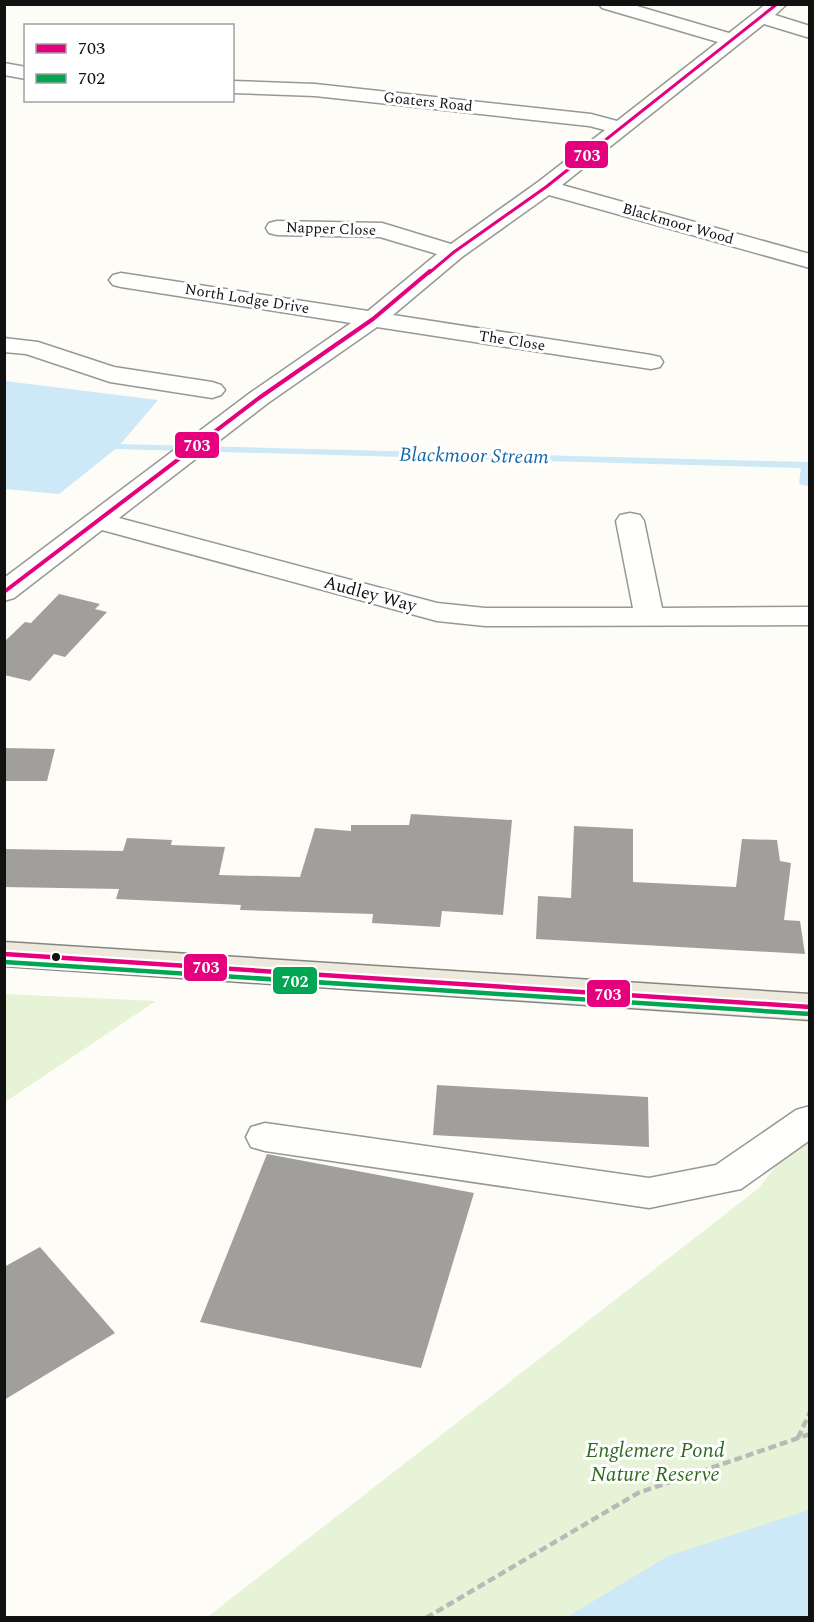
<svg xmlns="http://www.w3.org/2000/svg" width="814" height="1622" viewBox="0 0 814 1622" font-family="Spectral,serif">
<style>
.green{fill:#e7f3d7}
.water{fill:#cde8f7}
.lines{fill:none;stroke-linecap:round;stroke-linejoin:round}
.stream{fill:#cde8f7;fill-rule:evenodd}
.building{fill:#a19f9c}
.minor-casing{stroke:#979795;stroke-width:3}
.major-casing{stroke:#858482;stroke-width:3}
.path{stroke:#b9b9b8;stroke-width:4.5;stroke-dasharray:8 4;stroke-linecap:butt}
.minor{fill:#fffffe;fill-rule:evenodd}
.major{fill:#ede9dc;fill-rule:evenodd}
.bus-1-far2-casing{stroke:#fff;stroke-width:6}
.bus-1-far1-casing{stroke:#fff;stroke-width:8}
.bus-1-casing{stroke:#fff;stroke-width:9}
.bus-2-casing{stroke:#fff;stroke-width:9}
.bus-1-far2{stroke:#e5007d;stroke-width:3}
.bus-1-far1{stroke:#e5007d;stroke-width:4}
.bus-1{stroke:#e5007d;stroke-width:4.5}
.bus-2{stroke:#00a651;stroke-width:4.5}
.bus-dot{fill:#111;stroke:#fff;stroke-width:2}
.labels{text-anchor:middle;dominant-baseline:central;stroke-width:6;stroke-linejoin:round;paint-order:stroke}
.far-street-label{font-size:15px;fill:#111;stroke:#fff}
.street-label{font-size:18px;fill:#111;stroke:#fff}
.water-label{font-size:20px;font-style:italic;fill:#1768a6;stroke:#fff}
.near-park-label{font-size:21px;font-style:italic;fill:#2f6b1f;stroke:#fff}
.line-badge{stroke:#fff;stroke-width:2}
.badge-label{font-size:16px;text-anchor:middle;font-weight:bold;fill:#fff}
</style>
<rect width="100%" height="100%" fill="#fdfcf7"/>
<!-- green -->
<g class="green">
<polygon points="5,994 156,1001 5,1102"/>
<polygon points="809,1123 809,1617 206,1618 759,1188"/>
</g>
<!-- water -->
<g class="water">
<polygon points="5,381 158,400 118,447 59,494 5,489"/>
<polygon points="809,1510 809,1617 567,1617 668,1556"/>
</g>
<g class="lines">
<!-- stream -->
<polygon class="stream" points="118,444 806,462 810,463 810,486 801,485 799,483 801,468 115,449 115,445"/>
</g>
<!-- building -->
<g class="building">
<polygon points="59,594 100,604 95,609 107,612 65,657 54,654 30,681 4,675 4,642 25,622 31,623"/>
<polygon points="4,748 55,749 47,781 4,781"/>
<polygon points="411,814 512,820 503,915 442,911 440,927 372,923 373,914 240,910 241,905 116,899 119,889 4,887 4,849 123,851 127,838 172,840 171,845 225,847 219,875 300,877 315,828 351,831 351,825 409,825"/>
<polygon points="574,826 633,829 633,882 736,887 742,839 777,840 780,861 791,863 784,920 800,921 805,954 536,939 538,896 571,898"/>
<polygon points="437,1085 648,1097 649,1147 433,1135"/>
<polygon points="267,1154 474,1193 421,1368 200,1322"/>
<polygon points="40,1247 115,1333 4,1400 4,1267"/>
</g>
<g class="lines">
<defs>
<g id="minor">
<polygon points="599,4 630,4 729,33 766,4 787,4 775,15 810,26 810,38 764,24 562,185 810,254 810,268 549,195 462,257 393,315 651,355 660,357 663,362 660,367 651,369 377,327 268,403 119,518 437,603 485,608 633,608 616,521 620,515 630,513 640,515 644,521 662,608 810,607 810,625 485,626 437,621 102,530 14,598 4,601 4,578 250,393 351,323 121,287 113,285 109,280 113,275 121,273 368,311 437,254 380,237 277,235 269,233 266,228 269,223 277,221 382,223 451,244 538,182 605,130 589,126 315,96 232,93 232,81 315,84 591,114 617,121 718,42 602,8"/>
<polygon points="4,63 26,67 26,79 4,75"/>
<polygon points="4,338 38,342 114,367 212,382 221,385 225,390 221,395 212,398 110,382 26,354 4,352"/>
<polygon points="810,1106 810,1140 741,1189 649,1208 265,1151 251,1147 246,1137 251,1127 265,1123 649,1178 716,1165 796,1110"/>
</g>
<polygon id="major" points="4,942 810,994 810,1020 4,966"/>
</defs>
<!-- minor casing -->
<use href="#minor" class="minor-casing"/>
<!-- major casing -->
<use href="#major" class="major-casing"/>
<!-- path -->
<g class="path">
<polyline points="798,1438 810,1412"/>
<polyline points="426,1618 638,1493 810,1434"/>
</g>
<!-- minor -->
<use href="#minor" class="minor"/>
<!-- major -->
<use href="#major" class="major"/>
<defs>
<polyline id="bus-1-far2" points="429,273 454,252 546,187 777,4"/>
<polyline id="bus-1-far1" points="4,592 259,398 373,319 430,271"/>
<polyline id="bus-1" points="4,954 810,1007"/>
<polyline id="bus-2" points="4,962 810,1014"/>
</defs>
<!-- bus-1-far2 casing -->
<use href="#bus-1-far2" class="bus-1-far2-casing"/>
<!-- bus-1-far1 casing -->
<use href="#bus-1-far1" class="bus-1-far1-casing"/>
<!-- bus-1 casing -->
<use href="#bus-1" class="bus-1-casing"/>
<!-- bus-2 casing -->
<use href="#bus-2" class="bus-2-casing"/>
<!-- bus-1-far2 -->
<use href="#bus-1-far2" class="bus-1-far2"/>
<!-- bus-1-far1 -->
<use href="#bus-1-far1" class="bus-1-far1"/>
<!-- bus-1 -->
<use href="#bus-1" class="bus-1"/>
<!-- bus-2 -->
<use href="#bus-2" class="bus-2"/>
</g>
<!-- markers -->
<circle class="bus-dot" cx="56" cy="957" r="5"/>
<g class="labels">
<!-- far-street labels -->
<g class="far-street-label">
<text transform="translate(428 102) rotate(6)">Goaters Road</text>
<text transform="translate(678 224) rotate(16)">Blackmoor Wood</text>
<text transform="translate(331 229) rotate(2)">Napper Close</text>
<text transform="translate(247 299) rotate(9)">North Lodge Drive</text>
<text transform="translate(512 341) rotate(9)">The Close</text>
</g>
<!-- street labels -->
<g class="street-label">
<text transform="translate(370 594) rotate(15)">Audley Way</text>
</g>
<!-- water labels -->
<g class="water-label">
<text transform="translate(474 456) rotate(1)">Blackmoor Stream</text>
</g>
<!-- near-park labels -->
<g class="near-park-label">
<text x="655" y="1451">Englemere Pond<tspan x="655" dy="24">Nature Reserve</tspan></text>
</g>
</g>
<g class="line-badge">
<rect x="564" y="140" width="45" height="29" rx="6" fill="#e5007d"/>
<rect x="174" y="431" width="46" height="28" rx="6" fill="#e5007d"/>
<rect x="183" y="953" width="45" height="29" rx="6" fill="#e5007d"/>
<rect x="272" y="966" width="46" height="29" rx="6" fill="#00a651"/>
<rect x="586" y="979" width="45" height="29" rx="6" fill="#e5007d"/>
</g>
<g class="badge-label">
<text x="587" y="161">703</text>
<text x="197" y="451">703</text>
<text x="206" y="973">703</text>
<text x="295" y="987">702</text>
<text x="608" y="1000">703</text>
</g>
<!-- border -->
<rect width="814" height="1622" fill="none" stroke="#111111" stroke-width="12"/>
<!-- legend -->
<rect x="24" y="24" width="210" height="78" fill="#ffffff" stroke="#a0a0a0" stroke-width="1.5"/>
<rect x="36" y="44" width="30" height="9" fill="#e5007d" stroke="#a0a0a0" stroke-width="1.5"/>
<text x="78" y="54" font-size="18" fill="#111111">703</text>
<rect x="36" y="74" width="30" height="9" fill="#00a651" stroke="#a0a0a0" stroke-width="1.5"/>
<text x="78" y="84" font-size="18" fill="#111111">702</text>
</svg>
